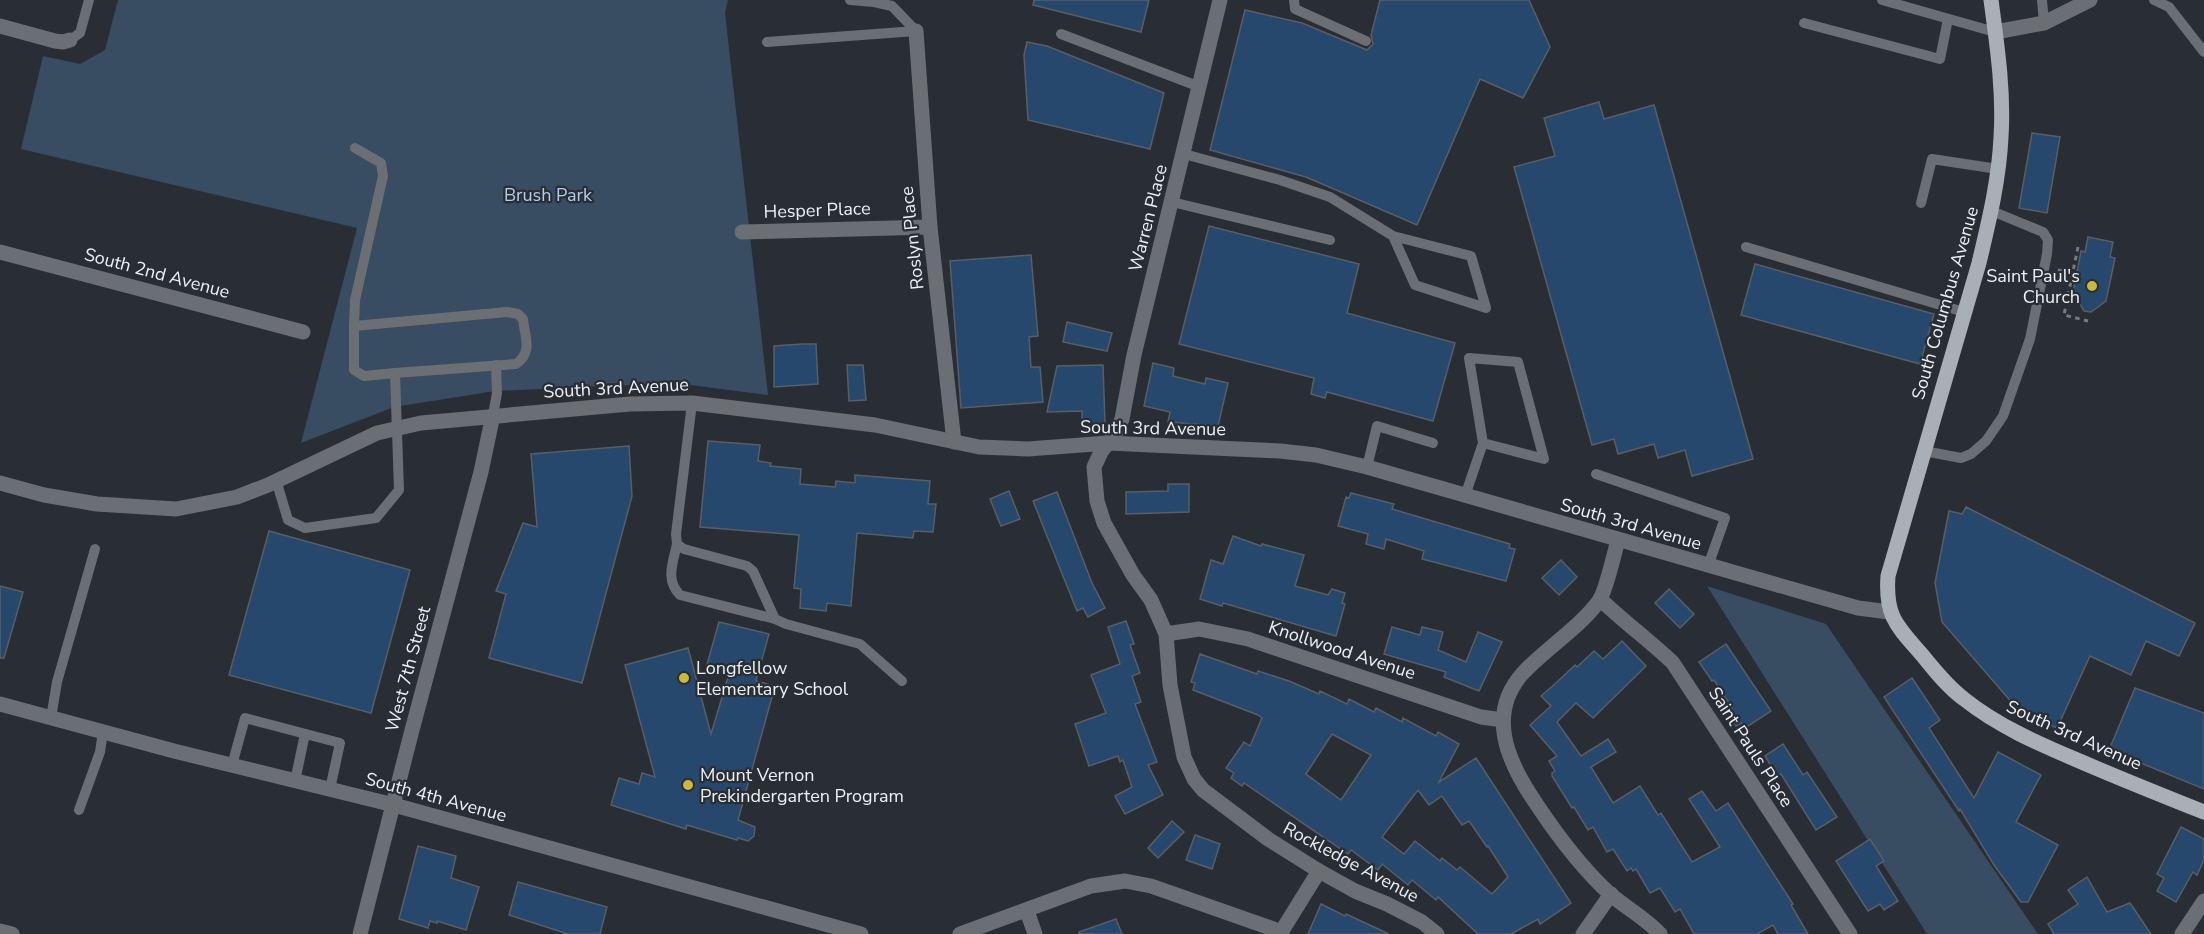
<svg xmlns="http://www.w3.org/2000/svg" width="2204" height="934" viewBox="0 0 2204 934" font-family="'Nunito Sans',sans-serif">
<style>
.green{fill:#384c62}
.building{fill:#26486c;stroke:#585e66;stroke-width:1.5;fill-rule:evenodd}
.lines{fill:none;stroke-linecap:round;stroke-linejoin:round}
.path{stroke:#767b80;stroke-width:3;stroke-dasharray:4.5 4.5;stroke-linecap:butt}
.service{stroke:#6b6e72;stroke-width:10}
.minor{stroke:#6b6e72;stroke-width:15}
.tertiary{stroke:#6b6e72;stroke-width:15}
.primary{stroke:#a9afb6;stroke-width:15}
.poi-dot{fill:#ccb938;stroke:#282e34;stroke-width:2}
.labels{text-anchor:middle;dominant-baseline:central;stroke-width:4.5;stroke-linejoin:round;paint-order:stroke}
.park-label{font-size:18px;fill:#afd0f3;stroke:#282e34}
.street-label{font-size:18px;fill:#edf1f5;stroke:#282e34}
.poi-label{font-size:18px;fill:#edf1f5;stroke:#282e34;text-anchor:start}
</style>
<rect width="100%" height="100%" fill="#282e34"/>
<!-- green -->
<g class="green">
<polygon points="118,0 728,0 725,13 768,395 675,383 495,391 394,407 301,443 357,228 21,149 43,56 80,64 105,50"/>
<polygon points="1707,586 1826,624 2038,934 1927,934"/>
</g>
<!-- building -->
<g class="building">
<polygon points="1034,0 1149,0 1141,32 1033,5"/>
<polygon points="1380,0 1529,0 1550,47 1523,98 1480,79 1417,225 1306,177 1210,150 1245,10 1302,23 1367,50 1373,44 1371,35"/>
<polygon points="1027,42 1047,46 1164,93 1150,149 1028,120 1024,55"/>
<polygon points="1599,102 1604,119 1654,105 1753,459 1692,476 1685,450 1658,458 1654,444 1618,454 1614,439 1592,445 1514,167 1555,156 1544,118"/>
<polygon points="2032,133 2060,137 2047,213 2019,208"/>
<polygon points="1209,226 1359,264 1347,313 1455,343 1433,421 1327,392 1325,398 1311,394 1314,378 1179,344"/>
<polygon points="2088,237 2113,242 2110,257 2115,258 2106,301 2091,312 2084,311 2077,299 2072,298 2081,251 2085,252"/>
<polygon points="1031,255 1038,336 1029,337 1031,367 1040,367 1043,402 961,408 950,261"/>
<polygon points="1755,264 1934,314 1920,364 1741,315"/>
<polygon points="1067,322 1112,333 1107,351 1063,342"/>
<polygon points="802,344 816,344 818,384 774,387 774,346"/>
<polygon points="1153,363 1174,368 1173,376 1205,384 1206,378 1228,383 1218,426 1168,422 1170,412 1144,406"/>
<polygon points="847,365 863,365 866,400 849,401"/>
<polygon points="1103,365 1105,423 1100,427 1082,428 1082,411 1047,412 1057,366"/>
<polygon points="708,441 760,445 758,461 771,463 770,466 801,469 800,484 835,487 836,481 855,483 855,475 930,481 928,504 936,504 933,532 914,531 913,538 857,533 851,606 827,603 826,611 800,608 801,589 794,588 799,535 700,527"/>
<polygon points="629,446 632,496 582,683 489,658 506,594 496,591 523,523 537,527 531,454"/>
<polygon points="1168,484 1189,484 1189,512 1126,514 1126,492 1168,491"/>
<polygon points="1009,491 1020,519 1001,526 990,499"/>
<polygon points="1057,492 1092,583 1105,608 1088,617 1083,608 1077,611 1033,501"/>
<polygon points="1351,493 1394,504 1392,509 1510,544 1509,548 1515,549 1506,581 1422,559 1424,551 1386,539 1384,549 1366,544 1368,534 1338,526 1346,497 1349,498"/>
<polygon points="1966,507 2195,623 2179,656 2146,641 2131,675 2090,656 2057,728 2020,712 1942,622 1935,583 1949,511 1962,514"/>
<polygon points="269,531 410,570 371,713 229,675"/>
<polygon points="1233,536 1261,546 1262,544 1304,555 1295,586 1328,595 1332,589 1345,593 1342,603 1345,604 1336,636 1223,603 1222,606 1200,599 1211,560 1223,564"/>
<polygon points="1561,560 1577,577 1559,595 1542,578"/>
<polygon points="0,586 23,592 4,658 0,658"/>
<polygon points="1669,589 1694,614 1680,628 1655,603"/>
<polygon points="1126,621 1134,644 1130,645 1140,673 1132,676 1141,702 1135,704 1157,762 1148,765 1163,795 1125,814 1115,796 1132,787 1123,760 1120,762 1118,756 1089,766 1075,724 1106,713 1091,675 1120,664 1108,627"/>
<polygon points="719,622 769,634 756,681 775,686 738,820 755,827 754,836 748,841 738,838 737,840 687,825 686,829 611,805 619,778 639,784 642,773 655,777 625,665 688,648 711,734 729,674 706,668"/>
<polygon points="1392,627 1420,635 1422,627 1443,632 1438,650 1466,662 1478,632 1502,642 1479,691 1444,677 1446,672 1384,654"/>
<polygon points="1622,641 1646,666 1593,718 1576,703 1557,722 1581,756 1608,739 1616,752 1591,767 1613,803 1640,786 1658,815 1661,813 1692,862 1720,847 1689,799 1702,791 1716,811 1728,803 1793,904 1791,905 1808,934 1778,934 1773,925 1757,934 1694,934 1680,909 1675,912 1660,888 1650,893 1636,869 1633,871 1631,868 1627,871 1613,849 1607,852 1593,827 1588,830 1574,807 1572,808 1552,776 1552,773 1555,771 1549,761 1557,756 1530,725 1551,706 1541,696 1556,683 1575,665 1577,667 1594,651 1603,659"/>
<polygon points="1726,644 1771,711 1745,728 1741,723 1736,726 1727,711 1732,708 1714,680 1712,681 1699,662"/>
<path d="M1200,654l57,20 1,-3 31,10 30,13 1,-3 27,13 2,-5 25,13 2,-4 26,14 1,-4 33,18 2,-4 21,12 -20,38 37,-24 95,145 -31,21 -2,-5 -27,15h-33l-40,-37 -2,3 -24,-20 -4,5 -26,-21 -4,6 -27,-20 -3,4 -104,-71 -2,3 -11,-8 3,-5 -8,-5 18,-26 6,4 12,-28 -4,-3 -65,-25 2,-7 -4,-1zM1332,734l39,21 -30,45 -35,-26zM1418,790l11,15 13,-9 20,29 7,-4 18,26 1,-1 20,31 -16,17 -32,-27 -3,3 -15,-12 -2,3 -25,-20 -11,13 -22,-17z"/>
<polygon points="1912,678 1940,720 1929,728 1974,798 1998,752 2041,775 2016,822 2058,845 2028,902 2021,902 1994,865 1960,809 1959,811 1884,697"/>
<polygon points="2135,688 2204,713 2204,789 2109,750"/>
<polygon points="1783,744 1803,775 1807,772 1837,817 1816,830 1781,774 1777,776 1765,756"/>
<polygon points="1172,821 1184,832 1158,858 1148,848"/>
<polygon points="2181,827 2204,839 2204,860 2197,875 2193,872 2176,902 2157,891 2164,878 2157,874"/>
<polygon points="1195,835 1220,844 1212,869 1186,860"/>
<polygon points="1870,839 1884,861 1876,866 1898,901 1884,910 1880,904 1868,911 1836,861"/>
<polygon points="418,846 456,856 451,878 479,887 466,930 437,921 437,923 430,921 428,928 399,919"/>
<polygon points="2087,877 2107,912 2130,903 2151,934 2054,934 2048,924 2078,904 2068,890"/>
<polygon points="518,882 607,907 600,934 568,934 509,915"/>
<polygon points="1321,904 1345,916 1346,914 1389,934 1308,934"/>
<polygon points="1116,919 1122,934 1079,934 1079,932"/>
</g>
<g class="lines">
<!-- path -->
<g class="path">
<polyline points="2078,247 2064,315 2088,321"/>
<polyline points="2058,270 2076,274"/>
</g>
<!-- service -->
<g class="service">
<polyline points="850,0 874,2 892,6 916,31"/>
<polyline points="1294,0 1295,9 1366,41"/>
<polyline points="1882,0 1995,32"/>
<polyline points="2042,0 2044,23"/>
<polyline points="2154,0 2169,7 2204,52"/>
<polyline points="1804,23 1940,59 1948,19"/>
<polyline points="1061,34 1200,87"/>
<polyline points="70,40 80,33 89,0"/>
<polyline points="767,42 916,31"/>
<polyline points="1184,154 1280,180 1330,197 1393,236 1471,256 1486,308 1415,285 1393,236"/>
<polyline points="1172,202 1330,240"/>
<polyline points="1921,203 1932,159 1998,169"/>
<polyline points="1746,247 1964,312"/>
<polyline points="354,326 355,300 383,176 381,163 355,148"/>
<polyline points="692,403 676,534 677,544 684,549 747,566 753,571 775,619 786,624 860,644 902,681"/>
<polyline points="493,415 497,393 496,365"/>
<polyline points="1924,451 1961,458 1971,454 1986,441 2003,416 2030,339 2047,254 2048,240 2043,232 1992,211"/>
<polyline points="1367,467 1377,426 1433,443"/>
<polyline points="1596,474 1725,518 1708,566"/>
<path d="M276,480l12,40 17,8 71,-10 23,-28 -4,-117 121,-9c17,-12 9,-26 7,-45l-5,-5 -11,-2 -153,14v44l10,6 31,-3"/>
<polyline points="1465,496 1483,443 1469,358 1518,362 1544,459 1483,443"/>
<path d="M677,544c-4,19 -12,36 3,51l95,24"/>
<polyline points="51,718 57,682 95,549"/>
<polyline points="232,765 245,718 340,743 330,789"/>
<polyline points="295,781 305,734"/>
<polyline points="79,810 100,752 103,732"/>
</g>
<!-- minor -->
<g class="minor">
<polyline points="1220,0 1134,355 1122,419 1116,432 1101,452 1094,467 1097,501 1104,523 1133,575 1151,600 1166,634 1170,685 1184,757 1194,779 1203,790 1268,839 1319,871 1355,891 1387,904 1422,922 1437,934"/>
<polyline points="0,26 55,41 63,42 70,40"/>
<polyline points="916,31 930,227 954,442"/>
<polyline points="1995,32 2044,23 2090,0"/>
<polyline points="742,232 930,227"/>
<polyline points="0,252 303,332"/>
<path d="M1618,540c-4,14 -12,51 -19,61 -21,28 -53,47 -76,72 -44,49 -5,105 25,148 19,27 38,51 62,73 16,14 36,24 50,40"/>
<path d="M1600,599c24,23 50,42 73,64l177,271"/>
<polyline points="1166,634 1199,629 1248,639 1481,717 1503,720"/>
<polyline points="0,704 174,751 394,805 861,934"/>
<polyline points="1027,911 1035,934"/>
<polyline points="360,934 411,734 481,472 493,415"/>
<polyline points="960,934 1091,886 1125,881 1151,886 1282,932"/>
<polyline points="1280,934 1319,871"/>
<polyline points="1583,934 1611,894"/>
</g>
<!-- tertiary -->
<g class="tertiary">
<polyline points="0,483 44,495 97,504 176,509 237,497 268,485 377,433 421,423 630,404 692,403 875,425 979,447 1028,449 1108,443 1280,451 1316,455 1367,467 1858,608 1889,612"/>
<polyline points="0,931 12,934"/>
<polyline points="2182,934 2204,901"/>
</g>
<!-- primary -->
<path class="primary" d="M1991,0c6,45 13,91 10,137 -2,43 -12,84 -22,126l-91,313c-3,41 9,50 35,80 12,15 25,31 41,43 34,27 73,44 113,61 42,18 84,35 127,52"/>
</g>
<!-- markers -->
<g class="poi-dot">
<circle cx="2092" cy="286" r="6"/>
<circle cx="684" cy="678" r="6"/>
<circle cx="688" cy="785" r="6"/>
</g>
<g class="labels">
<!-- park labels -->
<g class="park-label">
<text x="548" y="195">Brush Park</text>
</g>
<!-- street labels -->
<g class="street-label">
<text transform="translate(817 210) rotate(-2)">Hesper Place</text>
<text transform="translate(1148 218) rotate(-76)">Warren Place</text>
<text transform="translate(912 238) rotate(-96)">Roslyn Place</text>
<text transform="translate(157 273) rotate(15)">South 2nd Avenue</text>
<text transform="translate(1945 303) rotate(-74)">South Columbus Avenue</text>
<text transform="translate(616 388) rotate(-3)">South 3rd Avenue</text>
<text transform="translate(1153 428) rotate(1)">South 3rd Avenue</text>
<text transform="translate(1631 524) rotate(16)">South 3rd Avenue</text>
<text transform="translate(1342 650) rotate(18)">Knollwood Avenue</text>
<text transform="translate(408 669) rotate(-75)">West 7th Street</text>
<text transform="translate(2074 735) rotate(24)">South 3rd Avenue</text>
<text transform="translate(1751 747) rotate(57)">Saint Pauls Place</text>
<text transform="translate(436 797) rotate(15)">South 4th Avenue</text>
<text transform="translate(1351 862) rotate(28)">Rockledge Avenue</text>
</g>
<!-- poi labels -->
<g class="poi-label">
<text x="2080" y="276" text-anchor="end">Saint Paul's<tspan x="2080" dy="21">Church</tspan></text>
<text x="696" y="668">Longfellow<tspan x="696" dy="21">Elementary School</tspan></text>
<text x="700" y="775">Mount Vernon<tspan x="700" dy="21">Prekindergarten Program</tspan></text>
</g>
</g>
</svg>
